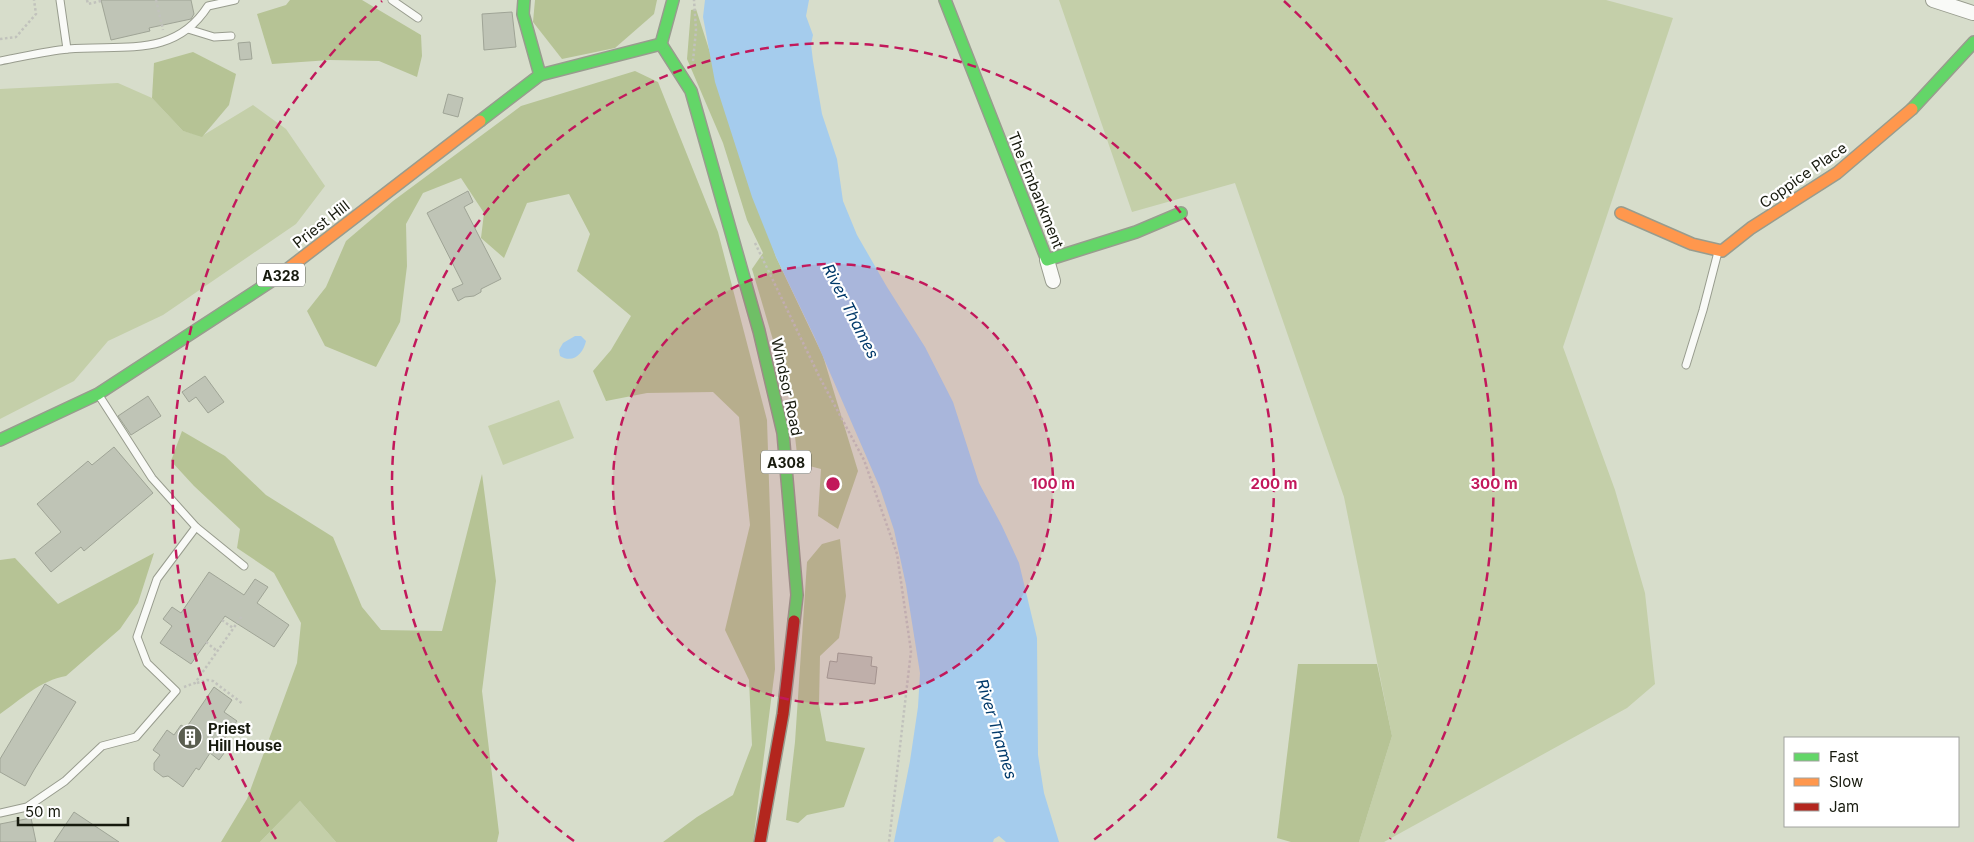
<svg xmlns="http://www.w3.org/2000/svg" width="1974" height="842" viewBox="0 0 1974 842" font-family="Inter,sans-serif">
<style>
.green{fill:#c4cfa9}
.forest{fill:#b6c395}
.water{fill:#a5cced}
.building{fill:#bfc4b6;stroke:#9fa496}
.lines{fill:none;stroke-linecap:round;stroke-linejoin:round}
.lane-casing{stroke:#989c8e;stroke-width:9}
.street-casing{stroke:#989c8e;stroke-width:16}
.fast-casing{stroke:#989c8e;stroke-width:14}
.slow-casing{stroke:#989c8e;stroke-width:14}
.jam-casing{stroke:#989c8e;stroke-width:14}
.path{stroke:#c1c2bc;stroke-width:2.5;stroke-dasharray:2.5 2.5;stroke-linecap:butt}
.lane{stroke:#f9faf7;stroke-width:7}
.street{stroke:#f9faf7;stroke-width:14}
.fast{stroke:#63d668;stroke-width:11}
.slow{stroke:#ff974d;stroke-width:11}
.jam{stroke:#b3261e;stroke-width:11}
.ring{fill:none;stroke:#c2185b;stroke-width:2.5;stroke-dasharray:9 6}
.labels{text-anchor:middle;dominant-baseline:central;stroke-width:4.5;stroke-linejoin:round;paint-order:stroke}
.shield{fill:#fff;stroke:#5d5f56;stroke-width:1}
.shield-label{font-size:14px;font-weight:bold;fill:#171a0e}
.street-label{font-size:15px;fill:#171a0e;stroke:#fff}
.poi-label{font-size:15px;font-weight:bold;fill:#171a0e;stroke:#fff;text-anchor:start}
.water-label{font-size:16px;font-style:italic;fill:#00396a;stroke:#fff}
.centre{fill:#c2185b;stroke:#fff;stroke-width:2.5}
.ring-label{font-size:15px;text-anchor:middle;font-weight:bold;fill:#c2185b;stroke:#fff;stroke-width:4.5;stroke-linejoin:round;paint-order:stroke}
</style>
<rect width="100%" height="100%" fill="#d7ddcb"/>
<!-- green -->
<g class="green">
<polygon points="1059,0 1606,0 1673,18 1563,347 1615,490 1645,593 1655,684 1627,708 1384,842 1359,842 1392,736 1344,497 1235,183 1132,212"/>
<polygon points="118,83 152,98 183,131 202,136 253,105 286,129 325,186 296,224 163,315 108,341 74,381 0,419 0,89"/>
<polygon points="559,400 574,438 503,465 488,426"/>
<polygon points="300,801 336,842 260,842"/>
</g>
<!-- forest -->
<g class="forest">
<polygon points="290,0 362,0 421,35 422,56 417,77 379,61 330,60 272,64 257,14 286,5"/>
<polygon points="535,0 657,0 654,14 615,48 562,59 533,22"/>
<polygon points="696,9 776,257 823,356 858,471 838,529 818,516 821,469 798,463 791,401 752,269 763,253 747,220 723,143 687,59 691,10"/>
<polygon points="193,52 236,74 229,105 202,137 183,131 152,98 154,63"/>
<polygon points="635,71 658,82 718,232 767,420 775,669 753,842 663,842 697,817 733,795 752,745 749,680 725,630 750,525 739,417 713,392 647,393 606,401 593,371 611,350 631,316 577,271 590,234 569,194 527,203 504,258 481,238 484,213 461,178 423,193 406,224 407,266 400,322 376,367 325,346 307,311 326,287 346,241 393,201 521,106"/>
<polygon points="182,431 225,456 266,495 333,537 362,607 381,630 442,631 482,474 496,581 482,691 499,833 497,842 336,842 300,801 260,842 221,842 247,799 297,663 301,623 274,573 237,548 240,529 194,486 171,461"/>
<polygon points="840,539 846,596 839,638 820,656 819,704 826,741 865,748 844,807 807,815 798,823 786,820 795,742 807,562 822,544"/>
<path d="M154,553l-16,50 -18,26 -54,47c-25,4 -46,24 -66,38v-154l15,-2 43,46z"/>
<polygon points="1298,664 1377,664 1392,736 1359,842 1291,842 1277,838"/>
</g>
<!-- water -->
<g class="water">
<polygon points="705,0 809,0 806,16 813,35 811,44 813,61 822,114 837,159 843,201 857,235 887,287 925,347 953,402 979,483 1002,526 1019,563 1037,638 1038,755 1044,793 1059,842 1006,842 999,836 994,839 993,842 894,842 910,761 918,707 920,673 906,585 894,530 880,488 814,336 776,257 752,197 715,82 703,17"/>
<path d="M575,336h6l5,5c-3,13 -13,23 -26,15l-1,-6 4,-7z"/>
</g>
<!-- building -->
<g class="building">
<polygon points="101,0 191,0 194,14 191,19 149,28 150,31 111,40"/>
<polygon points="512,12 516,47 484,50 482,14"/>
<polygon points="250,42 252,59 240,60 238,43"/>
<polygon points="448,94 463,98 458,117 443,113"/>
<polygon points="468,191 473,202 464,207 501,279 481,289 481,292 474,296 465,297 458,301 452,289 463,284 427,213"/>
<polygon points="205,376 224,402 208,413 196,397 189,402 182,392"/>
<polygon points="148,396 161,416 131,435 118,416"/>
<polygon points="114,447 153,493 84,551 81,547 51,572 35,553 61,532 37,504 88,461 92,465"/>
<polygon points="209,572 244,595 255,579 268,587 257,603 289,625 274,647 225,616 191,664 160,643 172,626 163,619 172,607 181,613"/>
<polygon points="838,653 872,657 871,666 877,667 875,684 827,678 830,661 837,662"/>
<polygon points="45,684 76,702 34,770 25,786 0,772 0,759"/>
<polygon points="214,687 232,700 224,712 237,721 223,741 230,745 219,760 210,753 199,770 196,768 183,787 168,776 163,777 154,770 154,763 160,755 153,750 167,730 174,735 181,725 186,728"/>
<polygon points="74,812 119,842 54,842"/>
<polygon points="31,818 36,842 0,842 0,824"/>
</g>
<g class="lines">
<defs>
<g id="lane">
<polyline points="60,0 67,49"/>
<polyline points="392,0 418,18"/>
<polyline points="188,29 214,37 231,36"/>
<path d="M0,61c22,-4 46,-10 68,-12 54,-5 106,10 140,-43l27,-6"/>
<polyline points="1686,365 1703,310 1718,252"/>
<polyline points="100,397 152,478 196,527 244,566"/>
<polyline points="0,813 27,807 65,781 102,746 136,737 176,691 147,663 137,637 157,579 196,527"/>
</g>
<g id="street">
<polyline points="1933,0 1973,13"/>
<polyline points="1047,260 1053,281"/>
</g>
<g id="fast">
<polyline points="524,0 523,14 540,75"/>
<polyline points="945,0 1047,260 1136,232 1181,213"/>
<polyline points="661,44 691,91 759,331 783,433 797,595 794,621"/>
<polyline points="661,44 673,0"/>
<polyline points="1912,109 1974,42"/>
<polyline points="480,121 540,75 661,44"/>
<polyline points="0,440 98,394 276,278"/>
</g>
<g id="slow">
<polyline points="1621,213 1692,244 1722,251 1751,228 1837,173 1912,109"/>
<polyline points="276,278 480,121"/>
</g>
<polyline id="jam" points="760,842 783,714 794,621"/>
</defs>
<!-- lane casing -->
<use href="#lane" class="lane-casing"/>
<!-- street casing -->
<use href="#street" class="street-casing"/>
<!-- fast casing -->
<use href="#fast" class="fast-casing"/>
<!-- slow casing -->
<use href="#slow" class="slow-casing"/>
<!-- jam casing -->
<use href="#jam" class="jam-casing"/>
<!-- path -->
<g class="path">
<polyline points="87,0 88,4 101,1"/>
<polyline points="156,0 163,30"/>
<polyline points="0,39 16,37 36,14 34,0"/>
<polyline points="693,61 696,30 694,0"/>
<polyline points="755,243 820,378 864,460 897,554 911,651 889,842"/>
<polyline points="222,620 233,628"/>
<polyline points="206,642 217,651"/>
<polyline points="197,683 207,680 213,681 243,704"/>
<polyline points="184,687 195,683 242,616"/>
</g>
<!-- lane -->
<use href="#lane" class="lane"/>
<!-- street -->
<use href="#street" class="street"/>
<!-- fast -->
<use href="#fast" class="fast"/>
<!-- slow -->
<use href="#slow" class="slow"/>
<!-- jam -->
<use href="#jam" class="jam"/>
</g>
<!-- distance rings -->
<circle cx="833" cy="484" r="220" fill="#c2185b" fill-opacity=".12"/>
<g class="ring">
<circle cx="833" cy="484" r="220"/>
<path d="M574 841A441 441 0 1 1 1092 841"/>
<path d="M276 839A661 661 0 0 1 382 1M1284 1A661 661 0 0 1 1390 839"/>
</g>
<!-- icons -->
<defs>
<symbol id="building-disc" viewBox="-11 -11 22 22"><circle r="9.5" fill="#5a5e50" stroke="#fff"/><path d="M-4-6H4V6H1V3H-1V6H-4ZM-2.5-4.3h1.7v1.8h-1.7ZM.8-4.3h1.7v1.8H.8ZM-2.5-1h1.7V.8h-1.7ZM.8-1h1.7V.8H.8Z" fill="#fff"/></symbol>
</defs>
<g fill-rule="evenodd">
<use href="#building-disc" x="176" y="723" width="28" height="28"/>
</g>
<g class="labels">
<!-- shield labels -->
<g class="shield">
<rect x="257" y="263.5" width="48" height="23" rx="4"/>
<rect x="761" y="450.5" width="50" height="23" rx="4"/>
</g>
<g class="shield-label">
<text x="281" y="275">A328</text>
<text x="786" y="462">A308</text>
</g>
<!-- street labels -->
<g class="street-label">
<text transform="translate(1803 175) rotate(-35)">Coppice Place</text>
<text transform="translate(1036 190) rotate(68)">The Embankment</text>
<text transform="translate(321 224) rotate(-38)">Priest Hill</text>
<text transform="translate(787 387) rotate(78)">Windsor Road</text>
</g>
<!-- poi labels -->
<g class="poi-label">
<text x="208" y="728">Priest<tspan x="208" dy="17">Hill House</tspan></text>
</g>
<!-- water labels -->
<g class="water-label">
<text transform="translate(851 311) rotate(63)">River Thames</text>
<text transform="translate(997 729) rotate(73)">River Thames</text>
</g>
</g>
<circle cx="833" cy="484" r="8" class="centre"/>
<g class="ring-label">
<text x="1053" y="489">100 m</text>
<text x="1274" y="489">200 m</text>
<text x="1494" y="489">300 m</text>
</g>
<!-- legend -->
<rect x="1784" y="737" width="175" height="90" fill="#ffffff" stroke="#a2a39f"/>
<rect x="1794" y="753" width="25" height="8" fill="#63d668" stroke="#a2a39f"/>
<text x="1829" y="762" font-size="15" fill="#171a0e">Fast</text>
<rect x="1794" y="778" width="25" height="8" fill="#ff974d" stroke="#a2a39f"/>
<text x="1829" y="787" font-size="15" fill="#171a0e">Slow</text>
<rect x="1794" y="803" width="25" height="8" fill="#b3261e" stroke="#a2a39f"/>
<text x="1829" y="812" font-size="15" fill="#171a0e">Jam</text>
<!-- scale -->
<path d="M18 817v8h110v-8" fill="none" stroke="#171a0e" stroke-width="2.5"/>
<text x="25" y="817" font-size="15" fill="#171a0e" stroke="#ffffff" stroke-width="4" paint-order="stroke">50 m</text>
</svg>
